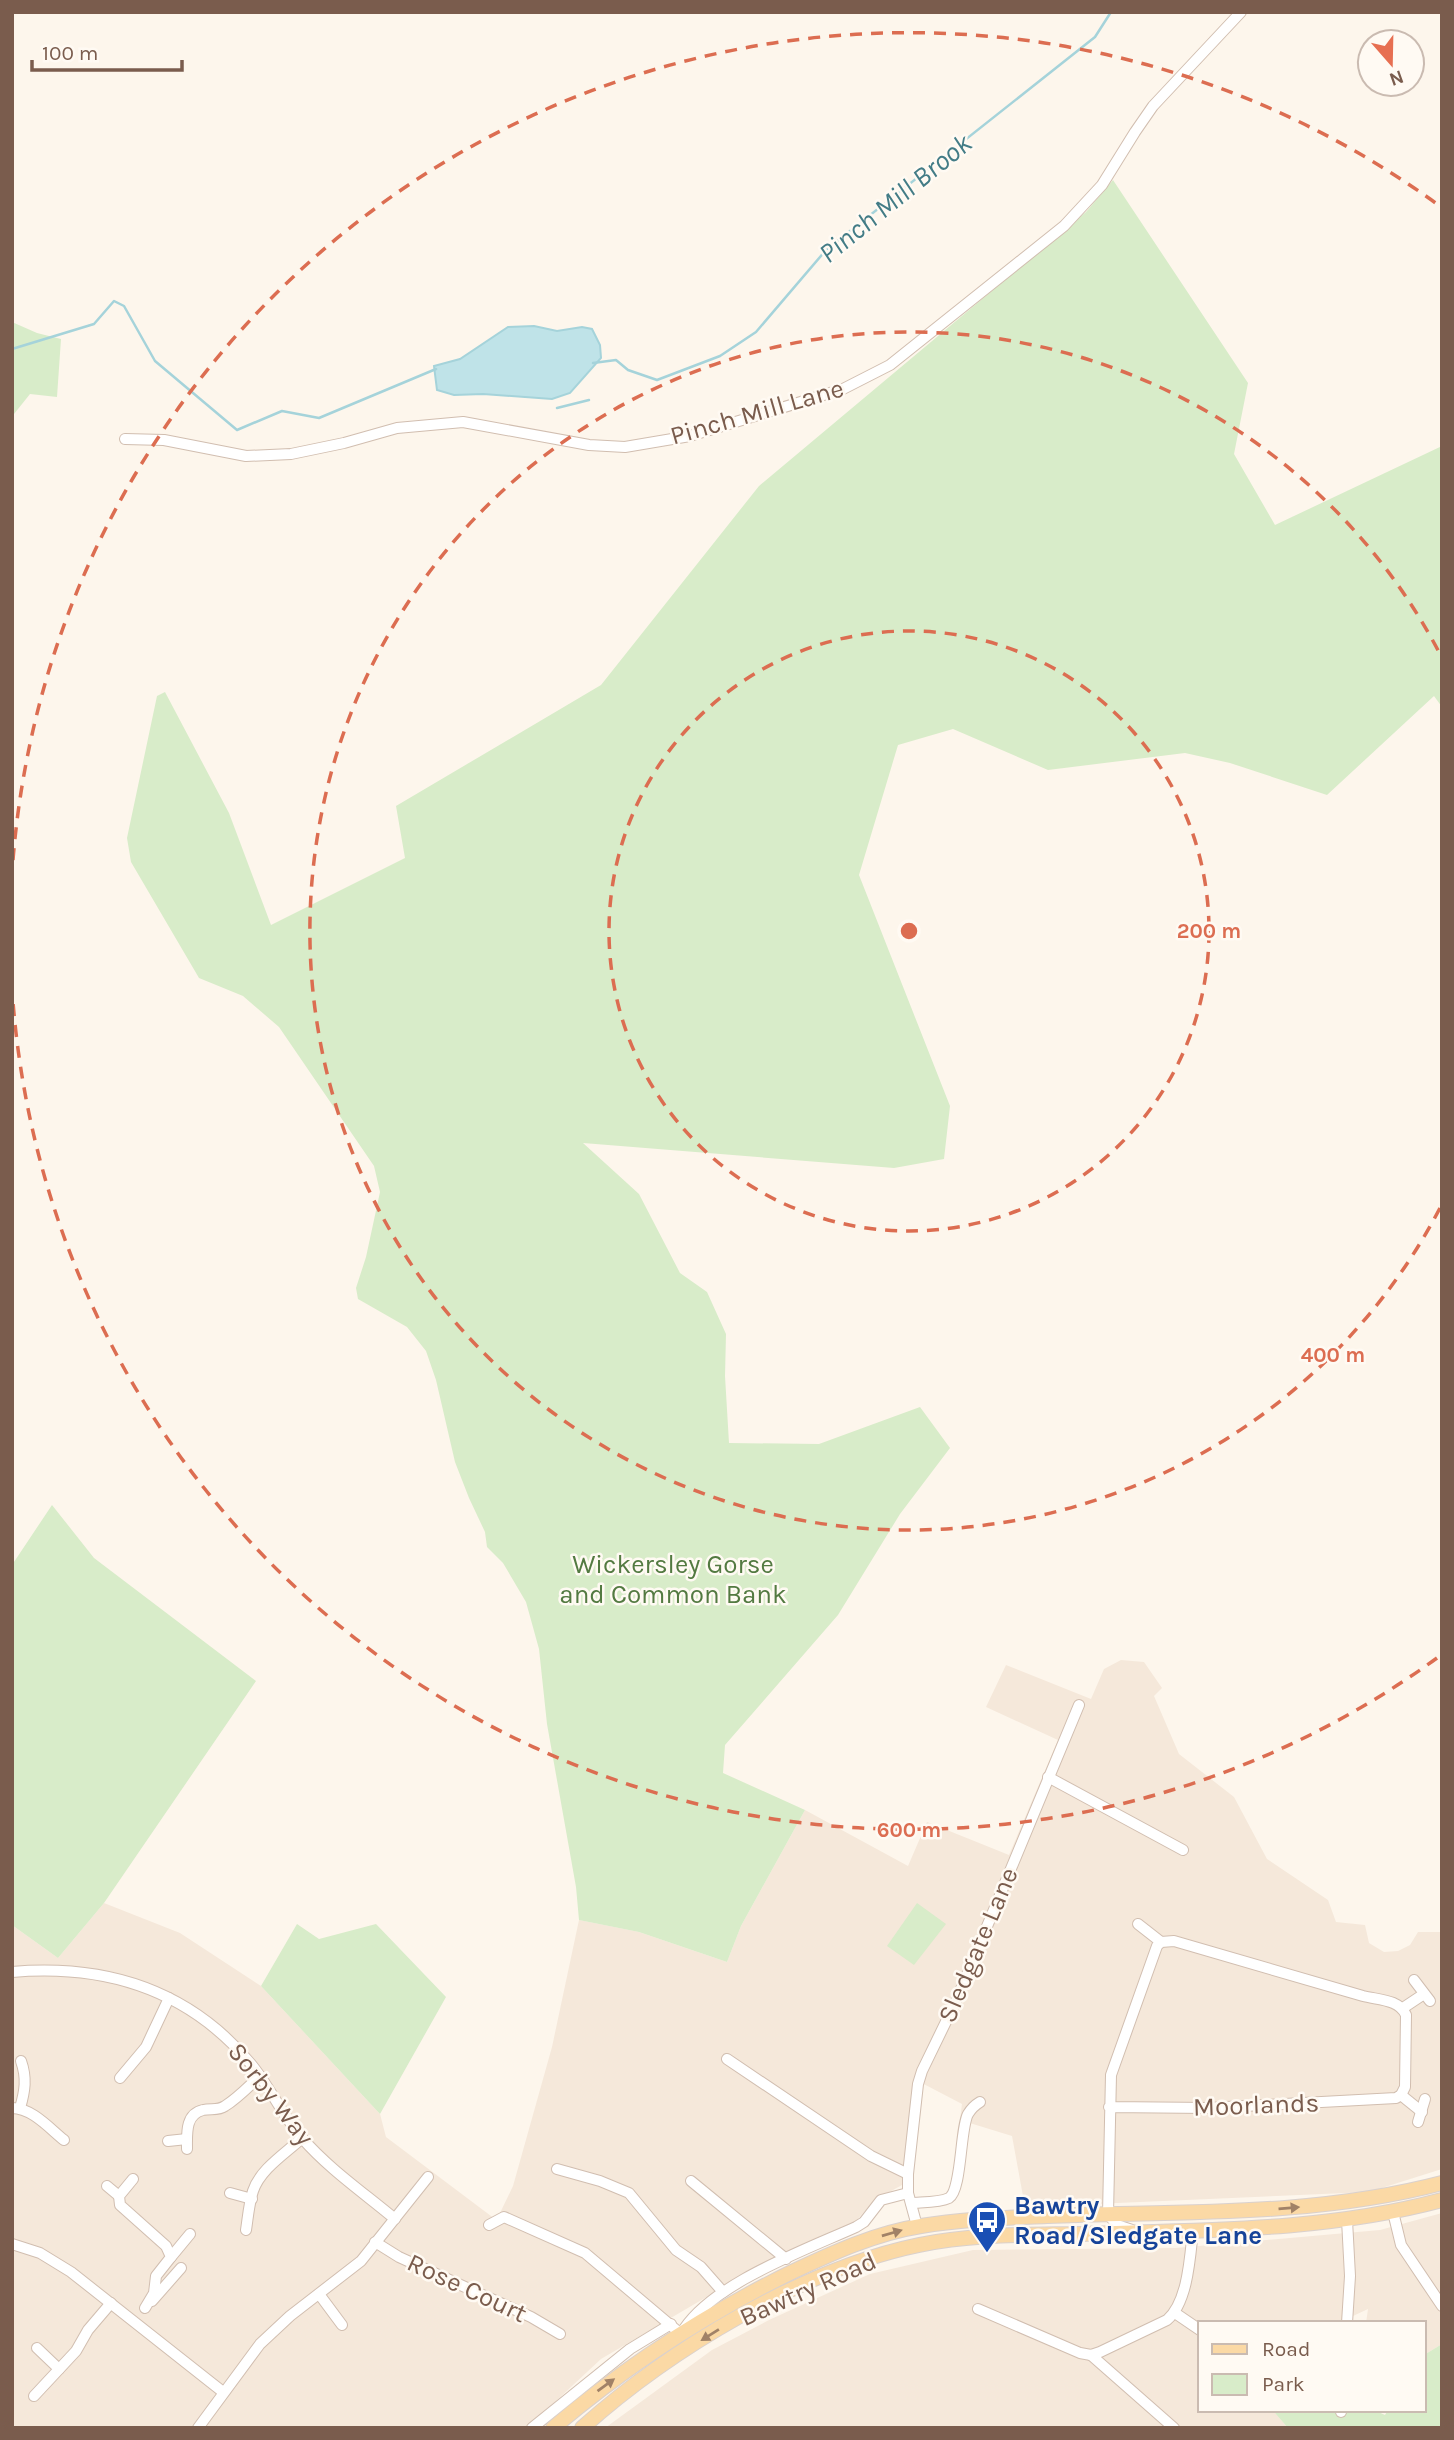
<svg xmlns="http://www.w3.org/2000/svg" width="1454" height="2440" viewBox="0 0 1454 2440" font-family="Karla,sans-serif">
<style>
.residential{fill:#f5e8da}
.green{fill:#d8ecc9}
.water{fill:#bfe3e8;stroke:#a5d3da;stroke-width:2}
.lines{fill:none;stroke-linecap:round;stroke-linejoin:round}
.stream{stroke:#a5d3da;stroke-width:2.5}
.minor-casing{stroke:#d1beb0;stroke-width:12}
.major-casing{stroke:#dad1cd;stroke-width:16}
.minor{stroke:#fff;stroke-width:10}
.major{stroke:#fbd9a5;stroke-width:14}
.oneway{fill:#a18267}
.ring{fill:none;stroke:#dc6d51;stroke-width:3.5;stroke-dasharray:12 9}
.labels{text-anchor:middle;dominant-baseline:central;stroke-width:5;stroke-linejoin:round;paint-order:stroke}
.street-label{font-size:26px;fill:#7a5c4d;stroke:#fffaf3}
.park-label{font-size:26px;fill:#537a41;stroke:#fffaf3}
.transit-label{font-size:26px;font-weight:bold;fill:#164399;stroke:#fffaf3;text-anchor:start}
.water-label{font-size:28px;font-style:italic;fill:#437c86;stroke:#fffaf3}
.centre{fill:#dc6d51;stroke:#fffaf3;stroke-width:3.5}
.ring-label{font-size:21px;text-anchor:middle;font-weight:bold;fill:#dc6d51;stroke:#fffaf3;stroke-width:5;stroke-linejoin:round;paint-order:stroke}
</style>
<rect width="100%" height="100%" fill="#fdf6ec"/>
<!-- residential -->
<g class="residential">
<polygon points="1121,1660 1144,1662 1162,1688 1154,1696 1179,1754 1234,1797 1267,1859 1328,1900 1336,1922 1365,1925 1369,1943 1384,1952 1398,1951 1410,1945 1418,1932 1442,1932 1442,2169 1369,2192 1025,2207 1012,2136 960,2120 962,2104 916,2080 902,2185 875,2200 854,2223 727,2285 601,2359 527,2428 12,2428 12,1925 58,1958 104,1903 180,1933 261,1986 380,2114 386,2137 495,2219 500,2213 513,2186 552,2047 579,1920 639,1932 727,1962 741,1926 805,1810 908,1866 927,1822 1009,1855 1058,1740 986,1707 1006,1665 1091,1699 1104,1669"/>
<polygon points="1442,2213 1442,2344 1424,2355 1424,2323 1366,2323 1368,2309 1338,2323 1200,2323 1200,2410 1280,2410 1275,2413 1288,2428 605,2428 712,2350 769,2320 870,2274 973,2250 1176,2248 1380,2230"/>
</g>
<!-- green -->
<g class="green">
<polygon points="1113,180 1248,383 1234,454 1275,525 1442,446 1442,707 1434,696 1327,795 1230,763 1185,753 1048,770 953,729 898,745 859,875 950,1106 944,1159 894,1168 583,1143 639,1194 680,1273 707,1292 726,1334 725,1376 729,1443 819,1444 920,1407 950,1448 900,1514 838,1615 725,1745 723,1773 805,1810 741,1926 727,1962 639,1932 579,1920 576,1887 547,1724 539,1649 526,1602 503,1563 487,1547 485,1532 469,1498 455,1462 436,1380 426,1351 407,1327 358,1299 356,1288 366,1257 380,1192 374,1166 279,1027 243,996 199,978 131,862 127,838 157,696 165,692 229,813 271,925 405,858 396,806 601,685 759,486 1086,212"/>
<polygon points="12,322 37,333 61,339 57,397 30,394 14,414"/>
<polygon points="52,1505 94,1558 256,1681 104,1903 58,1958 12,1925 12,1565"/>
<polygon points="917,1903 946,1924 914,1965 887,1946"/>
<polygon points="297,1924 319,1939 376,1924 446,1997 380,2114 261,1986"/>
<polygon points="1442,2344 1442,2428 1288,2428 1275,2413 1280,2410 1374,2410 1385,2415 1388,2410 1424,2410 1424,2355"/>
</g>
<!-- water -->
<polygon class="water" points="534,326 557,331 582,327 592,329 600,345 601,358 570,393 552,399 483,394 454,395 437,390 434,366 460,359 508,327"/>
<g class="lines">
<!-- stream -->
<g class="stream">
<polyline points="12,349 94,324 114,301 124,306 155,361 237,430 282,411 319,418 436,369"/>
<polyline points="593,363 616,360 628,370 657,380 720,356 756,332 826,250 1095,37 1111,12"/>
<polyline points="557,408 589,400"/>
</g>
<defs>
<g id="minor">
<polyline points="125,439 164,440 246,456 291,454 344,443 397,428 463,422 589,445 625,447 690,436 843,389 890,365 1064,226 1102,185 1135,132 1153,106 1241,12"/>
<polyline points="1048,1777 1183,1850"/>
<polyline points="1138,1924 1161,1942"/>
<path d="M12,1972c94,-8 177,18 239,92 19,23 31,51 51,74 27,31 62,55 93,81"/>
<polyline points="1414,1980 1430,2001"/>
<polyline points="1403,2008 1424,1994"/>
<polyline points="727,2059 871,2156 908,2174"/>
<polyline points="120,2078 146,2047 169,1998"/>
<polyline points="1401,2095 1422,2112"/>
<path d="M1109,2107l99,1 188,-10 5,-3 4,-8 1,-72c-7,-16 -28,-15 -43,-19l-189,-55 -13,1 -4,4 -46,129 -3,139 9,11 15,5"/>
<path d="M12,2108c20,0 37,20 52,32"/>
<path d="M20,2108c5,-17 7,-30 1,-47"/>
<polyline points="1418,2122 1425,2099"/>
<polyline points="168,2141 187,2139"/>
<path d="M187,2149c0,-15 -2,-35 16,-39 8,-2 15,1 22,-4 13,-8 24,-20 35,-30"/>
<polyline points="557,2169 600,2181 629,2193 676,2250 701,2267 723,2292"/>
<polyline points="133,2179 119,2196 120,2205 166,2246 171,2257 156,2276 154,2293 145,2308"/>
<polyline points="691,2181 786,2259"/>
<polyline points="107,2186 119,2196"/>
<polyline points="230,2193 252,2199"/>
<polyline points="908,2193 908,2174 918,2084 922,2071 956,2001 1079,1705"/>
<path d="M911,2203c10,-1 28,0 38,-5 13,-8 11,-70 19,-84 3,-5 7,-9 12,-12"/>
<polyline points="1393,2212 1401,2245 1442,2306"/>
<path d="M489,2225l15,-8 81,36 96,81c27,-49 124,-84 175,-107l8,-5 17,-22 27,-7 9,33"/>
<path d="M246,2230c2,-13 3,-27 7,-39 7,-22 33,-38 49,-53"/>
<polyline points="375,2242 399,2257 531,2317 560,2334"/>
<polyline points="12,2244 40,2253 71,2272 223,2392"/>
<polyline points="171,2257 190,2234"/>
<polyline points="319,2294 342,2325"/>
<polyline points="152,2301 181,2268"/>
<path d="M978,2309l102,44 11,2 9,-3 67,-32c21,-18 23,-63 26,-90"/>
<polyline points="1175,2313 1200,2330"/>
<polyline points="1347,2323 1350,2276 1347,2220"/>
<polyline points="37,2348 59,2369"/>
<polyline points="1091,2355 1174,2428"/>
<polyline points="34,2396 76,2351 88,2330 111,2303"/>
<polyline points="1341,2412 1341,2410"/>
<polyline points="198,2428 260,2344 290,2316 361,2261 428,2177"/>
<polyline points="532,2428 630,2349 671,2324"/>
</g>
<g id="major">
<path d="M553,2428c73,-62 153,-114 239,-156 40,-19 84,-39 129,-46 42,-7 84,-8 126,-10 133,-5 265,1 395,-33"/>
<path d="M582,2428c88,-79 221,-159 337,-183 52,-11 107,-10 159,-11 122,-4 245,-2 364,-34"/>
</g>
</defs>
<!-- minor casing -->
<use href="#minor" class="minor-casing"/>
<!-- major casing -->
<use href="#major" class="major-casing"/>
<!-- minor -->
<use href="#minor" class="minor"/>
<!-- major -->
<use href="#major" class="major"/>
</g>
<!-- one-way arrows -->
<defs><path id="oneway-solid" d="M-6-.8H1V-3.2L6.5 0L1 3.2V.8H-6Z" transform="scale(1.75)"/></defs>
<g class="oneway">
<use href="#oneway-solid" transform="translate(1289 2208) rotate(-5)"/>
<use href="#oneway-solid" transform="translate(892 2233) rotate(-16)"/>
<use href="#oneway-solid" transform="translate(710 2335) rotate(148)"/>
<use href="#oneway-solid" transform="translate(606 2385) rotate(-36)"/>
</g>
<!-- distance rings -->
<g class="ring">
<circle cx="909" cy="931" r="300"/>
<path d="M1440 1208A599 599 0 1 1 1440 654"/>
<path d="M1437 1658A899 899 0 0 1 13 1002M13 860A899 899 0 0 1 1437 204"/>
</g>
<!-- icons -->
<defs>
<symbol id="bus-pin" viewBox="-11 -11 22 30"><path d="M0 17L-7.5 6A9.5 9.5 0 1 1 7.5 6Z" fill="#1a4fb4" stroke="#fffaf3"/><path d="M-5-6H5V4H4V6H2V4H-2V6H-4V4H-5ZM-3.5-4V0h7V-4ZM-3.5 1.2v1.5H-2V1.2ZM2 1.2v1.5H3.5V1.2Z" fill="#fff"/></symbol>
</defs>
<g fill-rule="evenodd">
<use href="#bus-pin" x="965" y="2198" width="44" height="60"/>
</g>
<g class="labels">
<!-- street labels -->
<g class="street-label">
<text transform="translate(757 412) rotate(-16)">Pinch Mill Lane</text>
<text transform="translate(978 1945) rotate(-67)">Sledgate Lane</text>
<text transform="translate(271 2094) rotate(52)">Sorby Way</text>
<text transform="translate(1256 2105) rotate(-2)">Moorlands</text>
<text transform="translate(467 2288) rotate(25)">Rose Court</text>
<text transform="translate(808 2289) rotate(-24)">Bawtry Road</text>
</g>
<!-- park labels -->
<g class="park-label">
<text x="673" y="1564">Wickersley Gorse<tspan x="673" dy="30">and Common Bank</tspan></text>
</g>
<!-- transit labels -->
<g class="transit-label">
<text x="1014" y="2205">Bawtry<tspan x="1014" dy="30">Road/Sledgate Lane</tspan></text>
</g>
<!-- water labels -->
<g class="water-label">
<text transform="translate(895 198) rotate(-39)">Pinch Mill Brook</text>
</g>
</g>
<circle cx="909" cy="931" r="10" class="centre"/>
<g class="ring-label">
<text x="1209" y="938">200 m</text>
<text x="1333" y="1362">400 m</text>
<text x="909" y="1837">600 m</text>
</g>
<!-- border -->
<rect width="1454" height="2440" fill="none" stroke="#7a5c4d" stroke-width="28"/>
<!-- legend -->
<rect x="1198" y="2321" width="228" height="91" fill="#fffaf3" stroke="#cabbb1" stroke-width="2"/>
<rect x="1212" y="2344" width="35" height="10" fill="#fbd9a5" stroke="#cabbb1" stroke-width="2"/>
<text x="1262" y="2356" font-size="21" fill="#7a5c4d">Road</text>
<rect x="1212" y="2374" width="35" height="21" fill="#d8ecc9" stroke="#cabbb1" stroke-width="2"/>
<text x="1262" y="2391" font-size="21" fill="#7a5c4d">Park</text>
<!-- north arrow -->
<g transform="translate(1391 63) rotate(160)"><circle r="33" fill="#fffaf3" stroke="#cabbb1" stroke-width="2"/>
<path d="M0-5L12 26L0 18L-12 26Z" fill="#e76f51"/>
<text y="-10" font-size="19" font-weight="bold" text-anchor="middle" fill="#7a5c4d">N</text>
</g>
<!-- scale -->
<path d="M32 60v10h150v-10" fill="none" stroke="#7a5c4d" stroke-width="3.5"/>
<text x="42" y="60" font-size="21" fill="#7a5c4d" stroke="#fffaf3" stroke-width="5" paint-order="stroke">100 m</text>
</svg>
